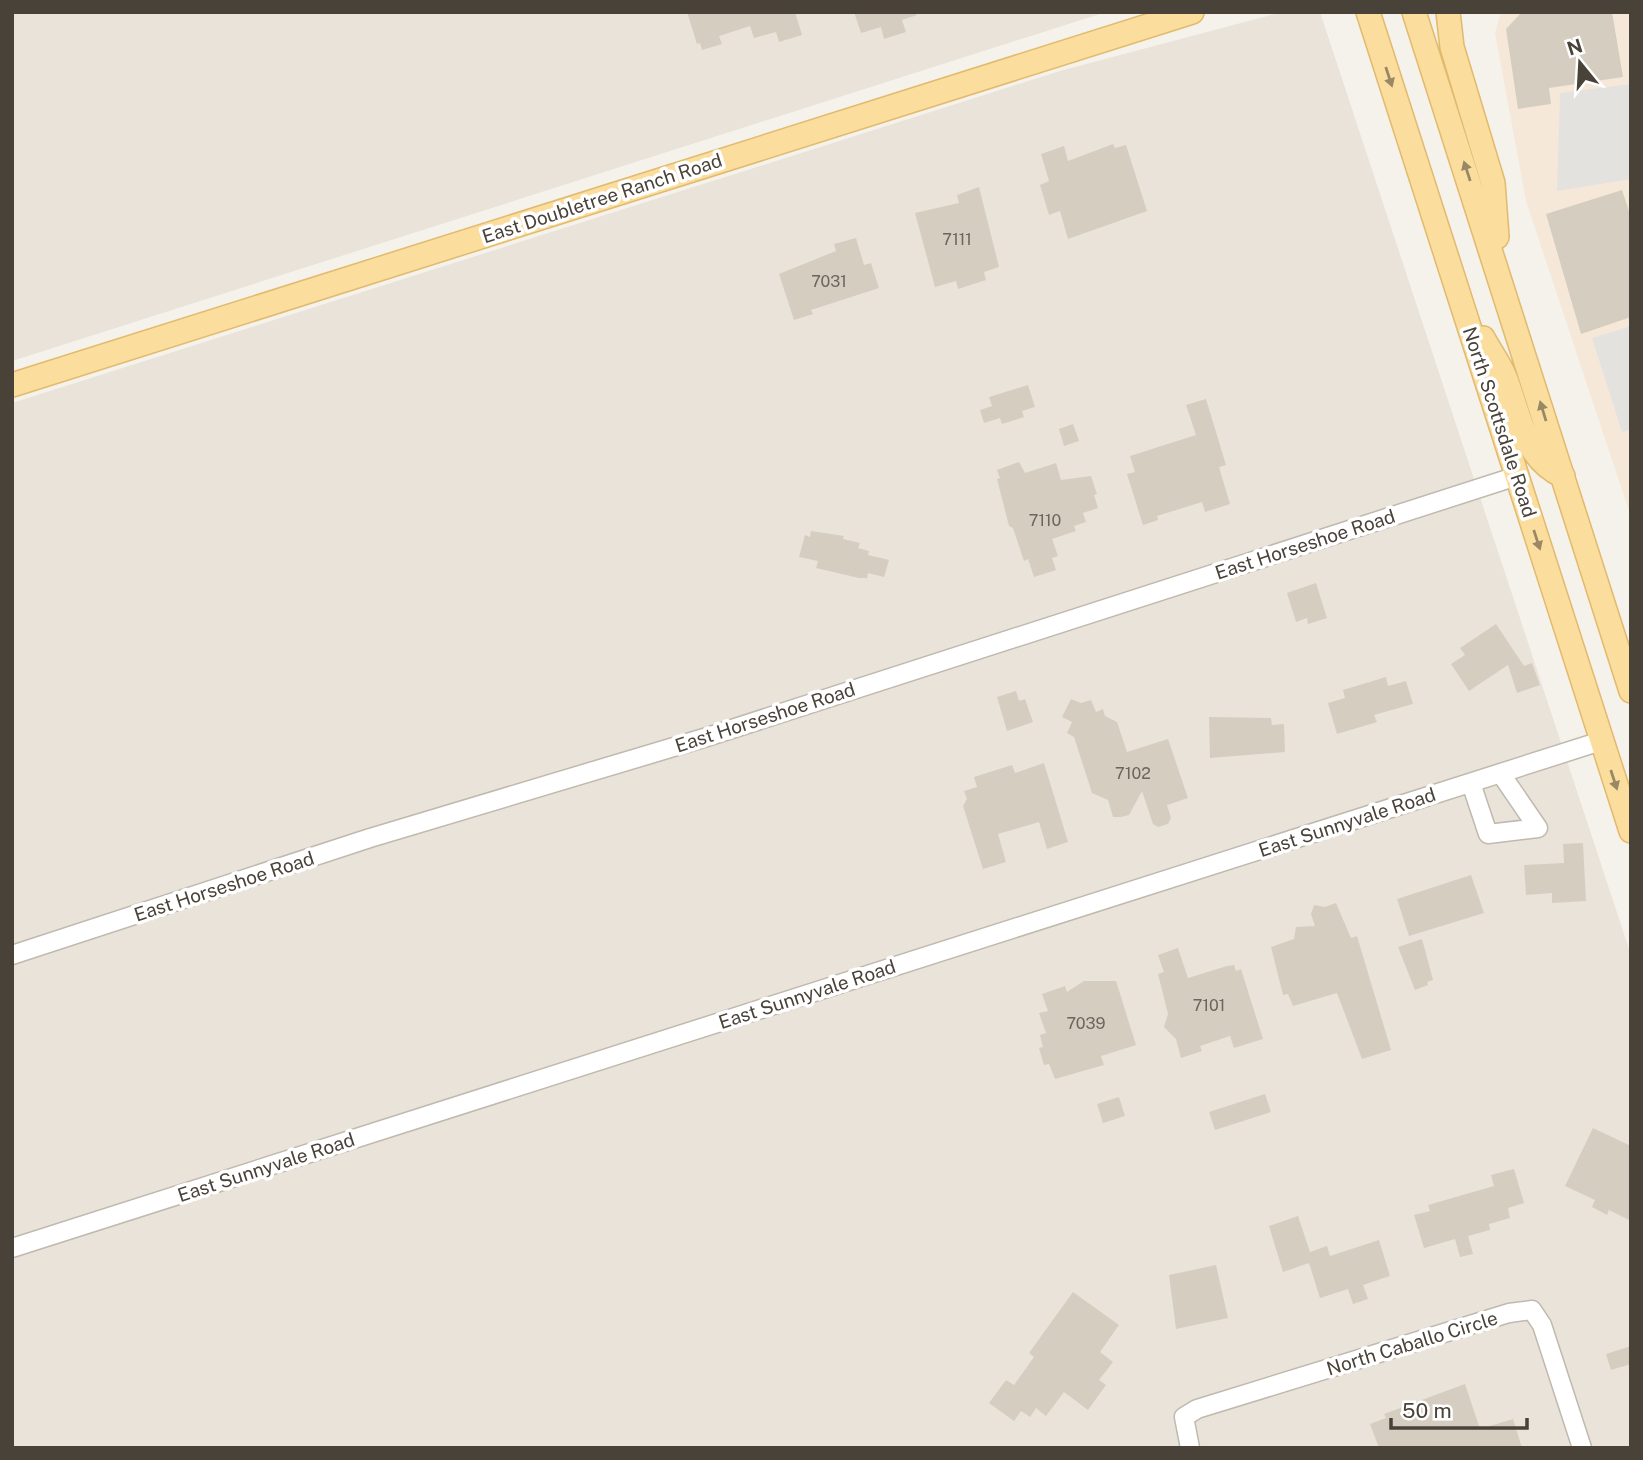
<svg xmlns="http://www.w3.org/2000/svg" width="1643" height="1460" font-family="'Public Sans',sans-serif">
<rect width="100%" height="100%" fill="#f5f2eb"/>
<!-- residential -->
<path fill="#e9e3d9" d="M12,12H1106L12,361Z
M1282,12H1320L1631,955V1448H12V403L1060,71Z"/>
<!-- commercial -->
<path fill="#f5e8d8" d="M1501,12H1631V517L1526,201L1495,33Z"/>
<!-- parking -->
<path fill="#e4e2df" d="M1631,84V179L1557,191L1560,93Z
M1631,326V429L1622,432L1592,338Z"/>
<!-- building -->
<path fill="#d6cdc1" d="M687,12H795L802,35L779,42L776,32L754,38L750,26L719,36L722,44L702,50L700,43L697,44Z
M854,12H916L917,15L902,20L906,32L884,39L881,27L861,33Z
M1522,12H1612L1623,77L1549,88L1551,104L1518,109L1506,29Z
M1113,144L1115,148L1126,145L1147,211L1068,239L1060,211L1049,215L1040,185L1049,181L1041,154L1064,146L1068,161Z
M979,187L999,267L984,272L986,280L958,289L956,281L935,287L915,213L959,203L957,195Z
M1622,190L1631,217V317L1581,334L1546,214Z
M856,238L864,265L871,263L879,288L811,310L813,314L794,320L779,274L836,251L834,244Z
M1028,385L1035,407L1022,411L1024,417L1002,424L1000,418L984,423L980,410L992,406L989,397Z
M1206,399L1226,465L1219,467L1230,504L1205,512L1202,502L1157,516L1158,520L1143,525L1127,474L1135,472L1130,456L1196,435L1186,405Z
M1073,424L1079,441L1064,446L1059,429Z
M1019,462L1025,473L1056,463L1061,480L1091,476L1097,494L1094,495L1098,508L1083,513L1086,522L1074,526L1076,531L1052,539L1058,556L1052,558L1056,570L1034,577L1028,559L1024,561L1013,528L1009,526L997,479L1000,478L997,470Z
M811,531L844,536L843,539L860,543L858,548L869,551L868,555L889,560L884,577L868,573L867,578H859L816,568L818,561L799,557L805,535L810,537Z
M1316,583L1327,618L1308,624L1307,618L1296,622L1287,593Z
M1496,624L1524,666L1532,663L1540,685L1517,693L1508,665L1469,691L1451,664L1465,655L1460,648Z
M1386,677L1388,686L1406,681L1413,704L1374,715L1377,722L1337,734L1328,703L1345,698L1343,690Z
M1016,691L1019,701L1025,699L1033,722L1007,731L997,697Z
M1071,699L1081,703L1091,700L1096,712L1103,709L1105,716L1117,722L1127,752L1168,739L1188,798L1167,805L1171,818L1168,824L1158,827L1153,824L1142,791L1129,815L1121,817H1113L1108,800L1092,793L1074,737L1067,733L1072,722L1062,717Z
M1209,717L1271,718L1272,725L1284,724L1285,752L1210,758Z
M1044,763L1068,842L1047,849L1039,822L998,834L1006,862L983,869L963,806L967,799L964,791L977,787L974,777L1012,765L1015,773Z
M1583,843L1586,901L1552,903V893L1526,895L1524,865L1564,863L1563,844Z
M1471,875L1484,913L1409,936L1397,899Z
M1336,903L1351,938L1357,936L1391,1050L1362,1059L1337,993L1293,1006L1288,994L1283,995L1271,947L1294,939L1296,927L1315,926L1311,914L1314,905L1325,907Z
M1422,939L1433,980L1427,982L1428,985L1415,990L1398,947Z
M1178,948L1188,978L1227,966L1234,965L1236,971L1241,969L1263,1039L1234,1048L1230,1036L1200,1046L1202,1051L1181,1058L1176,1039L1164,1027L1168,1014L1158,974L1164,972L1158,955Z
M1084,981H1116L1136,1045L1101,1056L1104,1065L1055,1079L1049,1064L1044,1065L1039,1048L1043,1047L1040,1035L1046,1033L1039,1013L1048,1011L1042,994L1065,986L1067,992Z
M1265,1094L1271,1112L1215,1130L1209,1112Z
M1119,1097L1125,1116L1103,1123L1097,1104Z
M1593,1128L1631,1146V1221L1609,1210L1607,1215L1592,1207L1595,1200L1565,1186Z
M1514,1169L1524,1203L1508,1208L1510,1218L1489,1224L1490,1230L1468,1236L1473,1254L1460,1257L1455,1239L1424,1248L1414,1215L1430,1211L1428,1205L1494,1186L1491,1175Z
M1298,1216L1310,1252L1327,1246L1330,1256L1379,1240L1390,1276L1363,1285L1368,1299L1353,1304L1348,1289L1320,1298L1309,1263L1283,1272L1269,1226Z
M1216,1265L1228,1318L1176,1329L1169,1275Z
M1073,1292L1119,1325L1100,1352L1113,1362L1099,1380L1106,1385L1088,1410L1064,1392L1046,1416L1036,1408L1030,1417L1021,1411L1014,1421L989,1403L1006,1380L1014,1385L1034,1357L1029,1353Z
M1631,1346V1364L1611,1370L1606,1354Z
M1465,1384L1480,1429L1513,1419L1522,1448H1379L1370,1424L1386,1418L1384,1414Z"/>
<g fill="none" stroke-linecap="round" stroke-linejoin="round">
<!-- minor casing -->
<g stroke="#c0b9ae" stroke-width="21">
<path id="minor" d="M1471,783L1488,834L1538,828L1501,774
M12,955L370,838L707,737L1517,476
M12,1248L1601,741
M1190,1448L1184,1417L1197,1409L1509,1313L1532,1310L1542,1325L1582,1448"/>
</g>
<!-- major casing -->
<g stroke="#e1ba6d" stroke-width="26">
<path id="major" d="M1368,12L1631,831
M1414,12L1631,691
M1448,12L1452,47L1493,183L1497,237
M1483,338C1490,351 1499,363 1505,377C1520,414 1523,458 1563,476
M12,385L1192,12"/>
</g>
<!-- minor -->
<use href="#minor" stroke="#fff" stroke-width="18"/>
<!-- major -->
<use href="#major" stroke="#fbdd9e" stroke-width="23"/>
</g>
<!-- one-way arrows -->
<defs><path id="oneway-solid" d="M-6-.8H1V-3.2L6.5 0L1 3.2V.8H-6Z" transform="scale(1.75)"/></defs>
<g fill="#986">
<use href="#oneway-solid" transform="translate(1389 77) rotate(72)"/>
<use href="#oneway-solid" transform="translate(1467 171) rotate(-108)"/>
<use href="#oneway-solid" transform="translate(1543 411) rotate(-107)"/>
<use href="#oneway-solid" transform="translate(1537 540) rotate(72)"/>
<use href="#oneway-solid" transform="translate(1614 780) rotate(72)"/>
</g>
<g text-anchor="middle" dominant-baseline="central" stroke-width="7" stroke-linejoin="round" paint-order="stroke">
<!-- number labels -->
<g font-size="16" fill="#6c655b">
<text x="957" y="239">7111</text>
<text x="829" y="281">7031</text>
<text x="1045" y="520">7110</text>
<text x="1133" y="773">7102</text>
<text x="1209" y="1005">7101</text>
<text x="1086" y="1023">7039</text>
</g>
<!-- street labels -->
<g font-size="19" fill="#494239" stroke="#fff">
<text transform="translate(602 198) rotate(-18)">East Doubletree Ranch Road</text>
<text transform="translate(1500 422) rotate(72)">North Scottsdale Road</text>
<text transform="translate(1305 544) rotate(-18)">East Horseshoe Road</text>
<text transform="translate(765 717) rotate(-18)">East Horseshoe Road</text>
<text transform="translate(1347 822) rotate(-18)">East Sunnyvale Road</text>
<text transform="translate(224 886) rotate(-18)">East Horseshoe Road</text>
<text transform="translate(807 994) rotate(-18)">East Sunnyvale Road</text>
<text transform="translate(266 1167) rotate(-18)">East Sunnyvale Road</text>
<text transform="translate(1412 1343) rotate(-17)">North Caballo Circle</text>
</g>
</g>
<!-- border -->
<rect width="1643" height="1460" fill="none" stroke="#494239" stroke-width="28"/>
<!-- north arrow -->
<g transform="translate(1580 63) rotate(342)" stroke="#ffffff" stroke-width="5" paint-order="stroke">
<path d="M0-5L12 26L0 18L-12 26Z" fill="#494239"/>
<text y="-10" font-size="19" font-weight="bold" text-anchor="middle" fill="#494239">N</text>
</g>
<!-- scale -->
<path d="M1391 1418v10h136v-10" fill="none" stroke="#494239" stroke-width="3.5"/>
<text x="1402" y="1418" font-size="21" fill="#494239" stroke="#ffffff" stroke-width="5" paint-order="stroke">50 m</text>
</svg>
